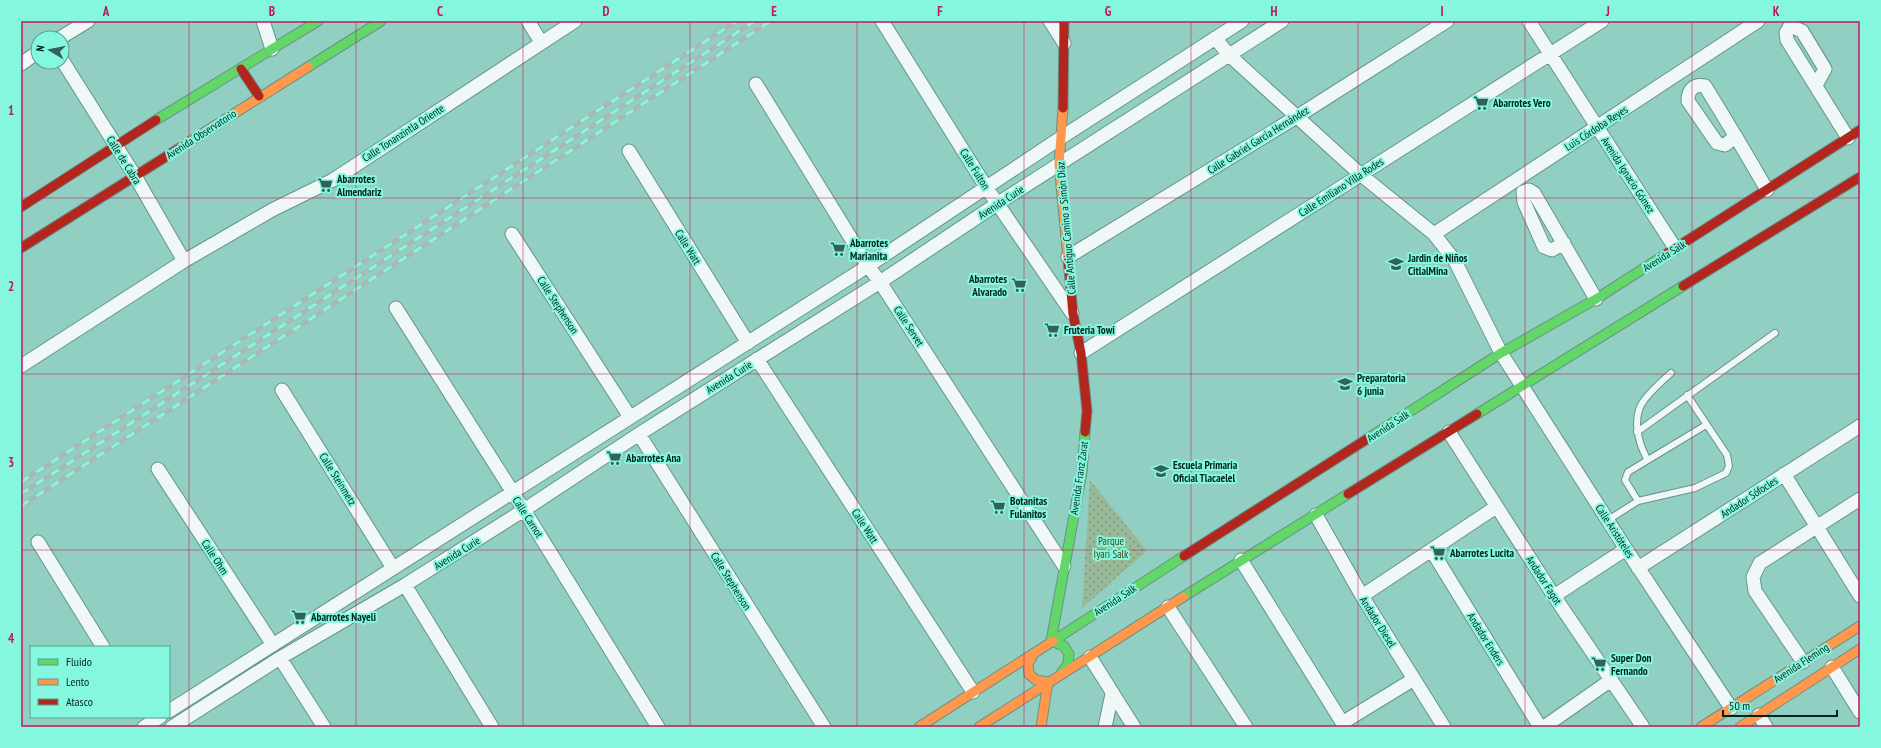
<svg xmlns="http://www.w3.org/2000/svg" width="1881" height="748" font-family="'PT Sans Narrow',sans-serif">
<defs>
<pattern id="park-dots" width="8" height="8" patternUnits="userSpaceOnUse"><rect width="8" height="8" fill="#98ba99"/><path d="M2 2h.1M6 6h.1" fill="none" stroke="#7a977c" stroke-width="1.8" stroke-linecap="round"/></pattern>
</defs>
<rect width="100%" height="100%" fill="#92cfc3"/>
<!-- park -->
<path fill="url(#park-dots)" d="M1090,480L1147,551L1082,608Z"/>
<g fill="none" stroke-linecap="round" stroke-linejoin="round">
<!-- lane casing -->
<g stroke="#66938a" stroke-width="8">
<path id="lane" d="M1637,432L1775,333
M1647,459C1638,442 1631,416 1645,399C1652,390 1662,381 1671,373
M1638,501L1625,480L1628,472L1706,425
M1608,520L1638,501L1695,488L1726,473L1729,466L1727,455L1687,395"/>
</g>
<!-- street casing -->
<g stroke="#66938a" stroke-width="15">
<path id="street" d="M263,21L272,49
M528,21L541,42
M882,21L986,187L1072,313
M1050,21L1064,43
M1529,21L1675,248
M60,38L88,21
M1215,38L1229,55L1360,174L1434,234L1455,261L1501,353L1626,549L1731,708
M62,60L135,176L184,261
M21,64L38,52
M756,84L868,266L880,282L1064,566
M1816,85L1825,69L1802,31L1790,26L1786,33L1787,40L1848,138
M1736,136L1725,145L1717,143L1688,101C1688,90 1693,84 1705,86C1726,120 1747,155 1767,190
M629,151L748,343
M512,234L630,417
M1434,234L1758,21
M1564,243L1552,250L1544,247L1524,202L1523,192L1529,190L1534,193L1596,299
M1068,257L1298,116L1447,21
M396,308L524,510L658,727
M1081,353L1602,21
M757,359L973,692
M21,366L184,261L272,210L333,180L575,21
M282,390L393,568
M1449,432L1554,596L1643,727
M639,434L824,727
M158,469L273,645
M1784,474L1860,596
M1316,515L1362,596L1444,727
M38,542L103,647
M1432,551L1540,727
M1241,560L1345,727
M1638,568L1860,426
M405,585L492,727
M1362,596L1496,507
M1554,596L1626,549
M1168,607L1246,727
M1090,657L1134,727
M280,658L324,727
M1803,662L1755,591L1753,577L1760,563L1860,499
M1832,667L1860,712
M169,711L868,266L1062,137L1242,21
M1759,715L1766,727
M1342,723L1414,679
M144,727L160,717
M172,727L280,658L405,585L524,510L639,434L880,282L997,204L1282,21
M1105,727L1112,694
M1544,727L1611,680"/>
</g>
<!-- fast casing -->
<g stroke="#66938a" stroke-width="11">
<path id="fast" d="M308,67L381,21
M156,120L318,21
M1477,414L1683,286
M1367,439L1501,353L1596,299L1663,256
M1183,597L1348,494
M1053,641L1184,556
M1060,675L1068,664L1069,654L1064,646L1051,641L1082,472L1085,432"/>
</g>
<!-- slow casing -->
<g stroke="#66938a" stroke-width="11">
<path id="slow" d="M1063,108L1059,164L1068,259
M178,149L308,67
M1034,653L1028,664L1029,674L1036,680L1048,682L1041,727
M919,727L1053,641
M979,727L1183,597
M1701,727L1860,626
M1740,727L1860,649"/>
</g>
<!-- jam casing -->
<g stroke="#66938a" stroke-width="11">
<path id="jam" d="M241,69L259,96
M1063,108L1064,21
M21,207L156,120
M21,248L178,149
M1663,256L1860,130
M1068,259L1073,314L1081,353L1087,411L1085,432
M1683,286L1860,177
M1348,494L1477,414
M1184,556L1367,439"/>
</g>
<!-- lane -->
<use href="#lane" stroke="#eff8f6" stroke-width="6"/>
<!-- street -->
<use href="#street" stroke="#eff8f6" stroke-width="13"/>
<!-- fast -->
<use href="#fast" stroke="#63d668" stroke-width="9"/>
<!-- slow -->
<use href="#slow" stroke="#ff974d" stroke-width="9"/>
<!-- jam -->
<use href="#jam" stroke="#b3261e" stroke-width="9"/>
<!-- rail casing -->
<g stroke="#a8b8b5" stroke-width="4.5">
<path id="rail" d="M21,482L737,21
M21,494L755,21
M21,506L771,21"/>
</g>
<!-- rail -->
<use href="#rail" stroke="#86f7df" stroke-width="3" stroke-dasharray="9" stroke-linecap="butt"/>
</g>
<!-- grid -->
<path fill="none" stroke="#c2185b" stroke-width="1" stroke-opacity="0.55" d="M189,21V727M356,21V727M523,21V727M690,21V727M857,21V727M1024,21V727M1191,21V727M1358,21V727M1525,21V727M1692,21V727M21,198H1860M21,374H1860M21,550H1860"/>
<!-- icons -->
<defs>
<g id="supermarket-bare" transform="scale(1.2)"><path d="M-6-5.5h2.5l.6 2H6L4.5 2H-2.5L-4.4-4H-6ZM-1.5 3.2a1.3 1.3 0 1 0 .1 0ZM3 3.2a1.3 1.3 0 1 0 .1 0Z" fill="#336058" stroke="#86f7df" stroke-width="2.5" paint-order="stroke"/></g>
<g id="school-bare" transform="scale(1.2)"><path d="M0-5L7-2L0 1L-7-2ZM-4 1L0 2.5L4 1V4Q0 6-4 4Z" fill="#336058" stroke="#86f7df" stroke-width="2.5" paint-order="stroke"/></g>
</defs>
<g fill-rule="evenodd">
<use href="#supermarket-bare" x="1481" y="103"/>
<use href="#supermarket-bare" x="325" y="185"/>
<use href="#supermarket-bare" x="838" y="249"/>
<use href="#school-bare" x="1396" y="264"/>
<use href="#supermarket-bare" x="1019" y="285"/>
<use href="#supermarket-bare" x="1052" y="330"/>
<use href="#school-bare" x="1345" y="384"/>
<use href="#supermarket-bare" x="614" y="458"/>
<use href="#school-bare" x="1161" y="471"/>
<use href="#supermarket-bare" x="998" y="507"/>
<use href="#supermarket-bare" x="1438" y="553"/>
<use href="#supermarket-bare" x="299" y="617"/>
<use href="#supermarket-bare" x="1599" y="664"/>
</g>
<g text-anchor="middle" dominant-baseline="central" stroke-width="4" stroke-linejoin="round" paint-order="stroke">
<!-- poi labels -->
<g font-size="11" font-weight="bold" fill="#00241e" stroke="#86f7df" text-anchor="start">
<text x="1493" y="103">Abarrotes Vero</text>
<text x="337" y="179">Abarrotes<tspan x="337" dy="13">Almendariz</tspan></text>
<text x="850" y="243">Abarrotes<tspan x="850" dy="13">Marianita</tspan></text>
<text x="1408" y="258">Jardin de Niños<tspan x="1408" dy="13">CitlalMina</tspan></text>
<text x="1007" y="279" text-anchor="end">Abarrotes<tspan x="1007" dy="13">Alvarado</tspan></text>
<text x="1064" y="330">Fruteria Towi</text>
<text x="1357" y="378">Preparatoria<tspan x="1357" dy="13">6 junia</tspan></text>
<text x="626" y="458">Abarrotes Ana</text>
<text x="1173" y="465">Escuela Primaria<tspan x="1173" dy="13">Oficial Tlacaelel</tspan></text>
<text x="1010" y="501">Botanitas<tspan x="1010" dy="13">Fulanitos</tspan></text>
<text x="1450" y="553">Abarrotes Lucita</text>
<text x="311" y="617">Abarrotes Nayeli</text>
<text x="1611" y="658">Super Don<tspan x="1611" dy="13">Fernando</tspan></text>
</g>
<!-- street labels -->
<g font-size="11" fill="#00241e" stroke="#86f7df">
<text transform="translate(1596 128) rotate(-33)">Luis Córdoba Reyes</text>
<text transform="translate(403 133) rotate(-33)">Calle Tonanzintla Oriente</text>
<text transform="translate(201 134) rotate(-33)">Avenida Observatorio</text>
<text transform="translate(1258 140) rotate(-32)">Calle Gabriel García Hernández</text>
<text transform="translate(124 160) rotate(58)">Calle de Cabra</text>
<text transform="translate(975 169) rotate(58)">Calle Fulton</text>
<text transform="translate(1628 175) rotate(57)">Avenida Ignacio Gómez</text>
<text transform="translate(1341 187) rotate(-33)">Calle Emiliano Villa Rodes</text>
<text transform="translate(1001 202) rotate(-33)">Avenida Curie</text>
<text transform="translate(1066 228) rotate(-95)">Calle Antiguo Camino a Simón Díaz</text>
<text transform="translate(688 247) rotate(58)">Calle Watt</text>
<text transform="translate(1664 256) rotate(-32)">Avenida Salk</text>
<text transform="translate(558 305) rotate(57)">Calle Stephenson</text>
<text transform="translate(909 326) rotate(57)">Calle Servet</text>
<text transform="translate(729 377) rotate(-32)">Avenida Curie</text>
<text transform="translate(1388 426) rotate(-33)">Avenida Salk</text>
<text transform="translate(1079 478) rotate(-82)">Avenida Franz Zarat</text>
<text transform="translate(338 479) rotate(58)">Calle Steinmetz</text>
<text transform="translate(1749 497) rotate(-33)">Andador Sófocles</text>
<text transform="translate(528 517) rotate(57)">Calle Carnot</text>
<text transform="translate(865 526) rotate(57)">Calle Watt</text>
<text transform="translate(1615 531) rotate(57)">Calle Aristóteles</text>
<text transform="translate(457 553) rotate(-32)">Avenida Curie</text>
<text transform="translate(215 557) rotate(57)">Calle Ohm</text>
<text transform="translate(1544 580) rotate(57)">Andador Fagot</text>
<text transform="translate(731 581) rotate(58)">Calle Stephenson</text>
<text transform="translate(1115 600) rotate(-33)">Avenida Salk</text>
<text transform="translate(1378 622) rotate(58)">Andador Diesel</text>
<text transform="translate(1486 639) rotate(58)">Andador Enders</text>
<text transform="translate(1801 663) rotate(-33)">Avenida Fleming</text>
</g>
<!-- park labels -->
<g font-size="11" fill="#404916" stroke="#86f7df">
<text x="1111" y="541">Parque<tspan x="1111" dy="13">Iyari Salk</tspan></text>
</g>
</g>
<!-- border -->
<rect width="1881" height="748" fill="none" stroke="#86f7df" stroke-width="44"/>
<!-- legend -->
<rect x="30" y="646" width="140" height="72" fill="#86f7df" stroke="#50a392"/>
<rect x="38" y="659" width="20" height="6" fill="#63d668" stroke="#50a392"/>
<text x="66" y="666" font-size="12" fill="#00241e">Fluido</text>
<rect x="38" y="679" width="20" height="6" fill="#ff974d" stroke="#50a392"/>
<text x="66" y="686" font-size="12" fill="#00241e">Lento</text>
<rect x="38" y="699" width="20" height="6" fill="#b3261e" stroke="#50a392"/>
<text x="66" y="706" font-size="12" fill="#00241e">Atasco</text>
<!-- north arrow -->
<g transform="translate(50 50) rotate(280)"><circle r="19" fill="#86f7df" stroke="#50a392"/>
<path d="M0-3L7 15L0 10L-7 15Z" fill="#336058"/>
<text y="-6" font-size="11" font-weight="bold" text-anchor="middle" fill="#00241e">N</text>
</g>
<!-- scale -->
<path d="M1723 710v6h114v-6" fill="none" stroke="#00241e" stroke-width="2"/>
<text x="1729" y="710" font-size="12" fill="#00241e" stroke="#86f7df" stroke-width="3" paint-order="stroke">50 m</text>
<rect x="22" y="22" width="1837" height="704" fill="none" stroke="#c2185b" stroke-width="1.5"/>
<g font-size="13" text-anchor="middle" font-weight="bold" fill="#c2185b">
<text x="106" y="16">A</text>
<text x="272" y="16">B</text>
<text x="440" y="16">C</text>
<text x="606" y="16">D</text>
<text x="774" y="16">E</text>
<text x="940" y="16">F</text>
<text x="1108" y="16">G</text>
<text x="1274" y="16">H</text>
<text x="1442" y="16">I</text>
<text x="1608" y="16">J</text>
<text x="1776" y="16">K</text>
<text x="11" y="115">1</text>
<text x="11" y="291">2</text>
<text x="11" y="467">3</text>
<text x="11" y="643">4</text>
</g>
</svg>
